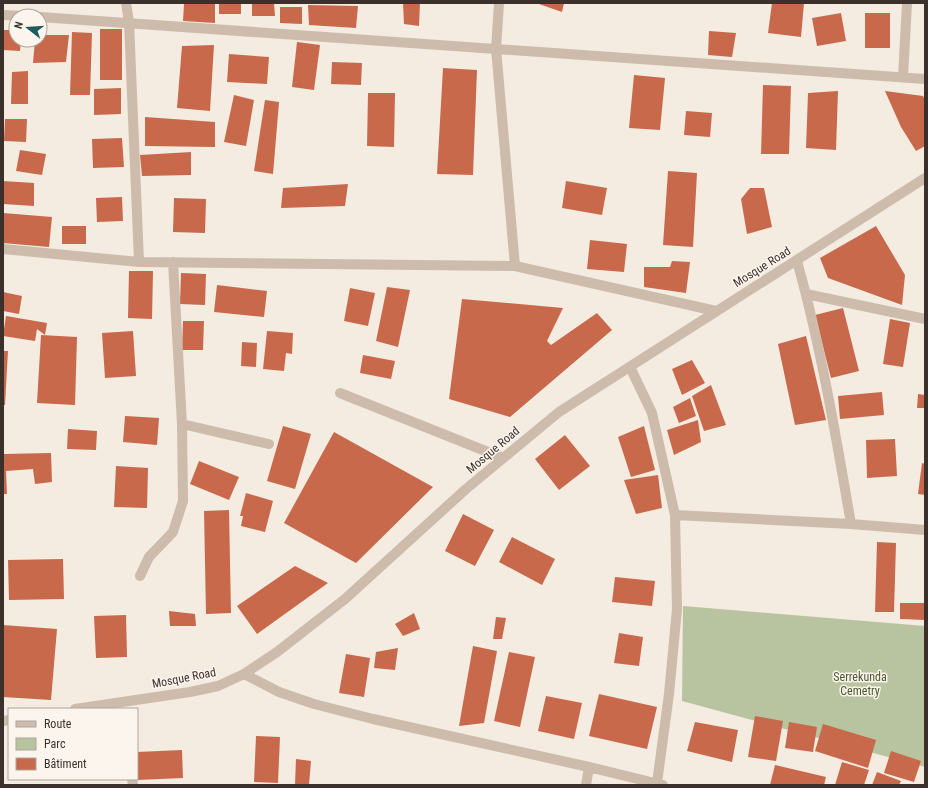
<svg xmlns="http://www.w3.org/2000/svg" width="928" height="788" font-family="'Roboto Condensed',sans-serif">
<rect width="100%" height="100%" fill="#f4ebe1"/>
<!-- green -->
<path fill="#b8c4a0" d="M683,606L925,626V767L682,701Z"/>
<!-- building -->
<path fill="#c8694b" d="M196,3H215V23L183,21L184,4Z
M219,3H241V14H219Z
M252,3H274L275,16H252Z
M403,3H420L419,26L404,24Z
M536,3H564L562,12Z
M772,3H804L801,37L768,33Z
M308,5L358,6L356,28L309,25Z
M280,7H302V24L280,23Z
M841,13L846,41L817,46L812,18Z
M865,13H890V48H865Z
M100,29H122V80H100Z
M3,30H16V40H21L20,51L3,50Z
M709,31L736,33L732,57L708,55Z
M72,32L92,33L90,95H70Z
M40,35H69L66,62L33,63L35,40H40Z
M297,42L320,45L314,90L292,87Z
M214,45L210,111L177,108L182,46Z
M229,54L269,57L267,84L227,82Z
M332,62L362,63L361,85L331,84Z
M443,68L477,70L473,175L437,174Z
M28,71V104H11L12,72Z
M634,75L665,78L660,130L629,128Z
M763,85L791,86L789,154H761Z
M121,88V114L94,115V89Z
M838,91L836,150L806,148L808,93Z
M885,91L923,96L925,100V146L916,151L901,127Z
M368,93H395L394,147L367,146Z
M234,95L254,100L246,146L224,142Z
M265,100L279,102L273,174L254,171Z
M686,111L712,113L710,137L684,135Z
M145,117L215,122V147L145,146Z
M5,119H27L26,142L4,141Z
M122,138L124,167L93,168L92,139Z
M20,150L46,154L42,175L16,171Z
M191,152V175L142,176L140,155Z
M668,171L697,173L693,247L663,245Z
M3,181L34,183V206L3,204Z
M566,181L607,188L602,215L562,208Z
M348,184L345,206L281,208L283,188Z
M750,188H764L772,227L747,234L741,199Z
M122,197L123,221L97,222L96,198Z
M174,198L206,199L205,233L173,232Z
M3,213L52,217L49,247L3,243Z
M62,226H86V244H62Z
M876,226L905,275L902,305L828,278L820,258Z
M590,240L627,244L624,272L587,269Z
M672,261L690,262L686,293L644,287V267H670Z
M129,271H153L152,319L128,318Z
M181,273L206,274L205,305L180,304Z
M217,285L267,291L264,317L214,312Z
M387,287L410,290L398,347L376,341Z
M350,288L375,293L368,326L344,321Z
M3,292L22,296L19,314L3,311Z
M462,299L563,308L547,341L551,345L597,313L612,330L510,417L449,399Z
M843,308L859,371L831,378L815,315Z
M6,316L47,323L45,335L37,329L35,341L3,336Z
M890,319L910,323L903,367L883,364Z
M183,321H204L203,350H182Z
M133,331L136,376L105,378L102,333Z
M267,331L293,333L292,354L286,353L284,371L263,369Z
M41,335L77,337L75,405L37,403Z
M806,336L826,420L795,425L778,344Z
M242,342L257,343L256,367L241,366Z
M3,351H8L5,405H3Z
M363,355L395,361L391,379L360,373Z
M692,360L705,383L682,395L672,369Z
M711,385L726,425L704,431L692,396Z
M882,392L884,415L840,419L838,396Z
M918,394L925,395V408H917Z
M690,398L696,416L679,423L673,407Z
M125,416L159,418L157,445L123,442Z
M698,420L701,442L674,455L667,430Z
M283,426L311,434L295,489L267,481Z
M644,426L655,470L631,477L618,437Z
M68,429L97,431L96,450L67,449Z
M334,432L433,487L356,563L284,523Z
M565,435L590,466L559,490L535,459Z
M895,439L897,476L867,478L866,440Z
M51,453L52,482L35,484L33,469L6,471L7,494H3V454Z
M199,461L239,477L229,500L190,484Z
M922,463L925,464V495L918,494Z
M116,466L148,468L147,508L114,507Z
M658,475L662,508L636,514L624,480Z
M246,493L273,501L265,532L241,526L243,516H240Z
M229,510L231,613L206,614L204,511Z
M463,514L494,530L475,566L445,551Z
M512,537L555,559L542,585L499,562Z
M877,542L896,543L894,612H875Z
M63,559L64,599L9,600L8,560Z
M295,566L328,583L257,634L237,606Z
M615,577L655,581L652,606L612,602Z
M900,603H925V620L900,619Z
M169,611L195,614L196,626H170Z
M414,613L420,629L403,636L395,624Z
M126,615L127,657L96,658L94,616Z
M496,617L506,618L502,639H493Z
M3,625L57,629L51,700L3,697Z
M619,633L643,637L639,666L614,663Z
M473,646L497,651L484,723L459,726Z
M398,648L395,670L374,668L376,652Z
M509,652L535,657L520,727L494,721Z
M346,654L370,658L364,697L339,693Z
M599,694L657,707L647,749L589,736Z
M546,696L582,703L574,739L538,731Z
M755,716L783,721L776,761L748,757Z
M695,722L738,730L732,762L687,751Z
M789,722L817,727L813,752L785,748Z
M823,724L876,740L868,768L815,751Z
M256,736L280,737L278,783L254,782Z
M182,750L183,778L137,780V752Z
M891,751L921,761L914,782L884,773Z
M296,759L311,761L309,785H295Z
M842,762L869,770L864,785H835Z
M775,765L826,777L824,785H770Z
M877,772L901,781L899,785H872Z"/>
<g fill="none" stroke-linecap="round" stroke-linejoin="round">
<!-- minor -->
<path stroke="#cdbbac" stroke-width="10" d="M126,3L129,22L139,262
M499,3L496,49L515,266
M3,15L23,16
M40,17L925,79
M903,77L907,3
M3,249L139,262L515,266L716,311
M797,261C821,347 836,436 851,524
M806,294L925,319
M630,367L652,413L675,515L677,609L669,694L657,783
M340,393L503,458
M182,424L269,444
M675,515L851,524L925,530
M140,576L149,557L173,532L183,501L182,424L173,262
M244,674L279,692L314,704L373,719L589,767L663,785
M75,709L190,692L218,686L244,674L277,652L345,599L466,489L559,412L925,178
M3,721L9,720
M132,779L133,785
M586,785L589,767"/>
</g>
<g text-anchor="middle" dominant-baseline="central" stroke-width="3" stroke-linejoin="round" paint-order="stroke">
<!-- street labels -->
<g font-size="12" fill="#3b302b" stroke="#fbf5ee">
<text transform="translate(762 267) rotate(-32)">Mosque Road</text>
<text transform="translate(493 450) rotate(-40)">Mosque Road</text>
<text transform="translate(184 678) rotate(-11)">Mosque Road</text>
</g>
<!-- park labels -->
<g font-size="12" fill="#4a5a2e" stroke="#fbf5ee">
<text x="860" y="677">Serrekunda<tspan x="860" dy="14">Cemetry</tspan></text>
</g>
</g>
<!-- border -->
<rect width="928" height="788" fill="none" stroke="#3b302b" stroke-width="8"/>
<!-- legend -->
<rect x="8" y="708" width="130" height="72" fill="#fbf5ee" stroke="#aea6a0"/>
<rect x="16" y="721" width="20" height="6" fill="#cdbbac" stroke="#aea6a0"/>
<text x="44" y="728" font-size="12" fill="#3b302b">Route</text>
<rect x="16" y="738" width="20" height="12" fill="#b8c4a0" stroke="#aea6a0"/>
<text x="44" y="748" font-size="12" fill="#3b302b">Parc</text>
<rect x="16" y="758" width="20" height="12" fill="#c8694b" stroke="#aea6a0"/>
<text x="44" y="768" font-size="12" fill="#3b302b">Bâtiment</text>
<!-- north arrow -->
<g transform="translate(28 28) rotate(287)"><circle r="19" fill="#fbf5ee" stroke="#aea6a0"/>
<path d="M0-3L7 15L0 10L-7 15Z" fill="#1f5a5e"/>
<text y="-6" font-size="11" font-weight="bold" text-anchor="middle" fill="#3b302b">N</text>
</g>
</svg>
